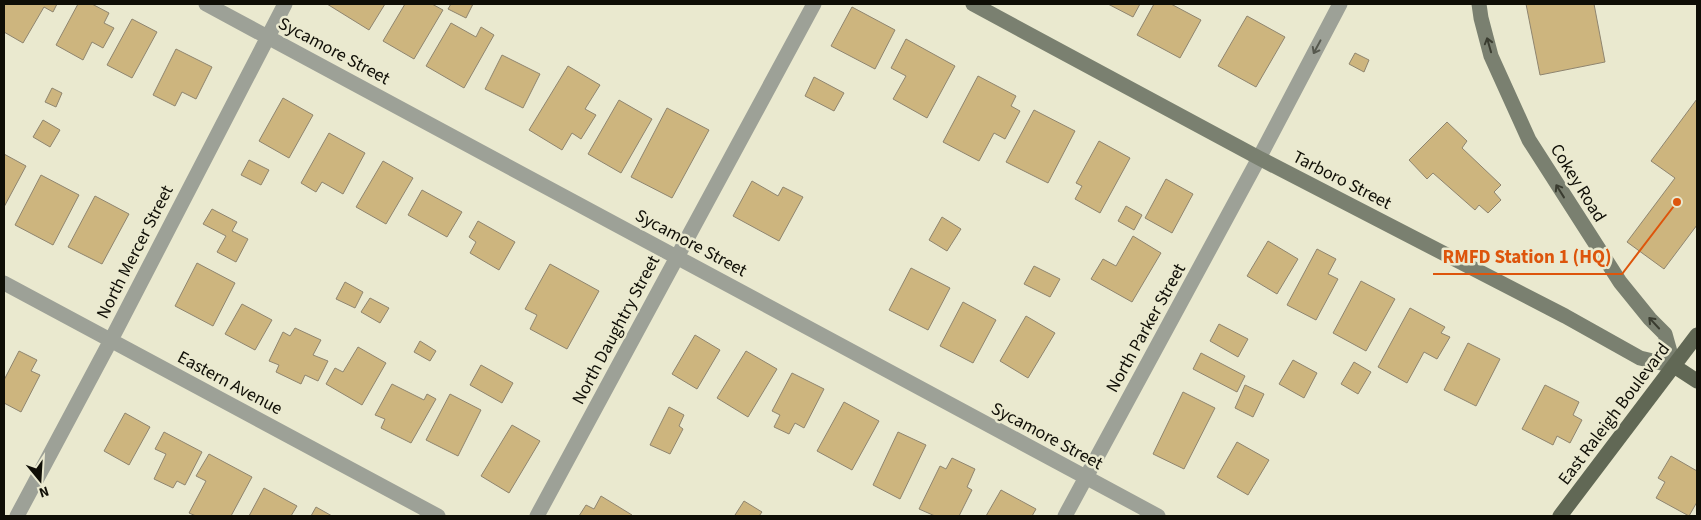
<svg xmlns="http://www.w3.org/2000/svg" width="1701" height="520" font-family="'Source Sans 3',sans-serif">
<rect width="100%" height="100%" fill="#eae9cf"/>
<!-- building -->
<path fill="#cdb57e" stroke="#8f856f" d="M4,4H57L53,12L44,7L23,43L4,32Z
M78,4H92L109,13L104,23L114,28L103,48L92,42L83,60L56,45Z
M327,4H385L369,30Z
M405,4H432L443,10L414,59L383,41Z
M451,4H473L466,18L448,9Z
M1108,4H1140L1133,17Z
M1154,4H1171L1201,20L1180,58L1137,35Z
M1526,4H1594L1605,62L1540,75Z
M852,7L895,30L875,69L831,46Z
M1247,16L1285,37L1256,87L1218,66Z
M132,19L157,32L132,78L107,65Z
M451,23L476,37L481,27L494,35L464,88L426,66Z
M906,39L955,66L927,118L893,99L906,76L891,68Z
M176,49L212,67L196,99L182,92L175,106L153,95Z
M1355,53L1369,60L1364,72L1349,64Z
M502,55L540,74L523,108L485,89Z
M568,66L600,85L585,109L596,115L581,139L572,133L562,150L529,130Z
M978,76L1016,96L1011,106L1020,111L1005,139L994,133L979,161L943,142Z
M814,77L844,93L834,111L805,96Z
M52,88L62,93L56,107L45,102Z
M283,98L313,115L289,158L259,141Z
M1697,99V225L1664,269L1627,242L1675,178L1651,161Z
M619,100L652,119L621,173L588,154Z
M667,108L709,130L672,198L631,177Z
M1034,110L1075,131L1048,183L1006,162Z
M43,120L60,130L50,147L33,137Z
M1447,122L1467,141L1462,148L1501,185L1494,192L1501,200L1488,213L1479,205L1475,210L1433,173L1427,179L1409,160Z
M329,133L365,153L343,194L322,182L316,192L301,183Z
M1099,141L1130,158L1100,213L1075,199L1082,186L1076,183Z
M4,154L26,166L4,207Z
M249,160L269,170L261,185L241,175Z
M383,161L413,178L386,224L356,207Z
M41,175L79,195L53,245L15,225Z
M1166,179L1193,194L1172,233L1145,218Z
M752,181L778,196L783,187L803,197L779,241L733,216Z
M422,190L462,212L447,237L408,215Z
M95,196L129,214L102,264L68,247Z
M1126,206L1142,215L1134,230L1118,221Z
M212,209L237,222L232,231L248,239L236,262L217,252L226,236L203,224Z
M942,217L961,229L947,251L929,240Z
M478,221L515,242L499,270L470,253L476,242L469,237Z
M1133,236L1161,253L1132,302L1091,279L1103,259L1116,266Z
M1268,241L1298,259L1277,294L1247,276Z
M1317,249L1336,259L1328,274L1338,279L1316,320L1287,305Z
M197,263L235,283L213,326L175,306Z
M550,264L599,291L567,349L530,329L537,315L525,309Z
M1034,266L1060,279L1050,297L1024,284Z
M911,268L950,288L928,330L889,310Z
M1361,281L1395,299L1366,351L1333,333Z
M345,282L363,292L355,308L336,299Z
M370,298L389,308L380,323L361,312Z
M963,302L996,320L973,363L940,346Z
M242,304L272,320L255,350L225,334Z
M1410,308L1445,327L1441,333L1450,337L1437,359L1424,352L1407,383L1378,367Z
M1026,316L1055,333L1028,378L1000,361Z
M1219,324L1248,339L1238,357L1210,341Z
M295,328L321,340L313,355L328,361L318,381L305,375L301,384L276,372L279,365L269,361L283,332L290,336Z
M695,335L720,350L697,389L672,374Z
M420,341L436,351L430,361L414,352Z
M1468,343L1500,359L1476,406L1444,390Z
M358,347L386,363L362,405L326,384L335,368L343,372Z
M19,351L37,360L31,371L40,375L21,412L4,403V380Z
M746,351L777,369L748,417L717,398Z
M1201,353L1245,376L1237,392L1193,369Z
M1293,360L1317,373L1304,398L1279,384Z
M1354,362L1371,372L1358,394L1341,384Z
M481,365L513,383L502,403L470,385Z
M792,373L824,389L804,428L795,423L789,434L774,427L780,415L772,411Z
M392,384L424,400L427,394L436,399L411,443L381,428L385,419L375,415Z
M1245,385L1264,394L1253,417L1235,408Z
M1545,385L1579,402L1573,415L1582,420L1570,443L1557,436L1553,445L1522,429Z
M1183,392L1215,408L1184,469L1153,454Z
M450,394L481,410L458,456L426,440Z
M844,402L879,421L852,470L817,451Z
M669,407L684,415L679,426L683,429L670,454L650,445Z
M125,413L150,427L129,465L104,451Z
M512,425L540,441L509,493L481,476Z
M164,432L202,452L185,485L177,481L173,488L154,479L166,454L155,449Z
M898,432L926,445L900,499L873,485Z
M1237,442L1269,460L1248,495L1217,477Z
M209,454L252,477L231,516H196L189,513L206,481L196,476Z
M1671,456L1697,471V502L1689,516L1656,498L1665,482L1658,478Z
M952,458L975,469L967,487L972,490L959,516H935L919,509L940,466L946,469Z
M264,488L297,506L291,516H249Z
M1001,490L1036,509L1032,516H986Z
M601,496L632,515L631,516H579L586,505L594,509Z
M744,501L762,512L759,516H738L735,515Z
M316,507L332,516H311Z"/>
<g fill="none" stroke-linecap="round" stroke-linejoin="round">
<!-- street -->
<path stroke="#9da197" stroke-width="15" d="M206,4L1158,516
M4,283L438,516
M17,516L111,340L285,4
M537,516L814,4
M1065,516L1259,158L1340,4"/>
<!-- secondary -->
<path stroke="#7a8070" stroke-width="15" d="M973,4L1259,158L1565,316L1640,358L1674,366L1665,334L1650,319L1620,282L1529,140L1491,56L1481,18L1479,4"/>
<!-- primary -->
<path stroke="#616855" stroke-width="15" d="M1674,366L1697,381
M1560,516L1697,335"/>
</g>
<!-- one-way arrows -->
<defs><path id="oneway-shaft" d="M-6 0H5M1.5-3L5.5 0L1.5 3" fill="none" stroke-width="1.6" stroke-linecap="round" stroke-linejoin="round" transform="scale(1.25)"/></defs>
<g stroke="#3a3c30">
<use href="#oneway-shaft" transform="translate(1489 45) rotate(-106)"/>
<use href="#oneway-shaft" transform="translate(1560 191) rotate(-122)"/>
<use href="#oneway-shaft" transform="translate(1654 323) rotate(-133)"/>
</g>
<use stroke="#56584e" href="#oneway-shaft" transform="translate(1317 47) rotate(118)"/>
<g text-anchor="middle" dominant-baseline="central" stroke-width="5" stroke-linejoin="round" paint-order="stroke">
<!-- street labels -->
<g font-size="18" fill="#0f0e06" stroke="#eae9cf">
<text transform="translate(334 51) rotate(28)">Sycamore Street</text>
<text transform="translate(1342 180) rotate(27)">Tarboro Street</text>
<text transform="translate(1578 183) rotate(58)">Cokey Road</text>
<text transform="translate(691 243) rotate(28)">Sycamore Street</text>
<text transform="translate(135 252) rotate(-63)">North Mercer Street</text>
<text transform="translate(1146 328) rotate(-61)">North Parker Street</text>
<text transform="translate(616 330) rotate(-62)">North Daughtry Street</text>
<text transform="translate(230 383) rotate(28)">Eastern Avenue</text>
<text transform="translate(1614 414) rotate(-53)">East Raleigh Boulevard</text>
<text transform="translate(1047 436) rotate(28)">Sycamore Street</text>
</g>
</g>
<!-- callouts -->
<path fill="none" stroke="#dd550c" stroke-width="2" d="M1677 202L1622 274H1433"/>
<circle fill="#dd550c" stroke="#eae9cf" stroke-width="2" cx="1677" cy="202" r="5"/>
<g font-size="19" text-anchor="middle" font-weight="bold" fill="#dd550c" stroke="#eae9cf" stroke-width="5" stroke-linejoin="round" paint-order="stroke">
<text x="1527" y="263">RMFD Station 1 (HQ)</text>
</g>
<!-- border -->
<rect width="1701" height="520" fill="none" stroke="#0f0e06" stroke-width="10"/>
<!-- north arrow -->
<g transform="translate(40 480) rotate(162)" stroke="#eae9cf" stroke-width="4" paint-order="stroke">
<path d="M0-4L9 19L0 12L-9 19Z" fill="#0f0e06"/>
<text y="-8" font-size="14" font-weight="bold" text-anchor="middle" fill="#0f0e06">N</text>
</g>
</svg>
